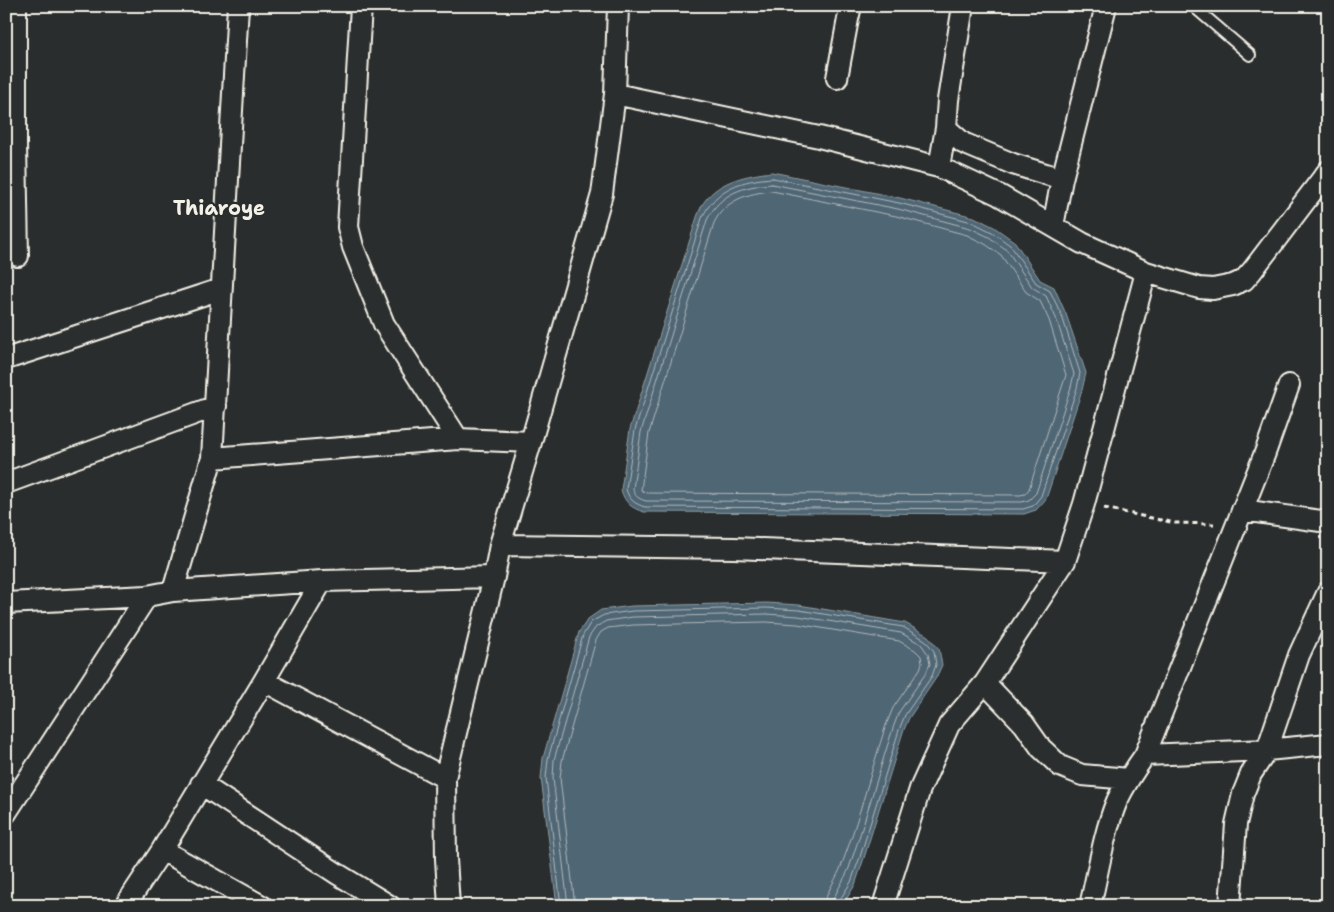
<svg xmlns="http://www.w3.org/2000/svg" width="1334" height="912" font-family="'Shantell Sans',sans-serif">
<rect width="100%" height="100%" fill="#2a2d2e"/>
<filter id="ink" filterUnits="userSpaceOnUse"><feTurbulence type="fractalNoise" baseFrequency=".02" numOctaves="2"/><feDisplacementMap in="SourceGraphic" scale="10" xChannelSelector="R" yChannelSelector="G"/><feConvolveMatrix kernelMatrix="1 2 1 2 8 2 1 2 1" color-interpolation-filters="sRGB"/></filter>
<g filter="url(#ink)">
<!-- water -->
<path fill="#4f6674" stroke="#919ea2" d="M772,172L900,198L974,217L994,227L1015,242L1040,280L1054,287L1066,314L1086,373L1082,390L1046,499L1036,510L1024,514L644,512C631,508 625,503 621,490L630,429L697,217C699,212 701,206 704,202C719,180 748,175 772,172Z
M767,603L799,605L905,623L928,636L939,649L942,665L936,678L909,718L903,732L864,858L855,885L844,903L841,906H557L541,778L543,758L579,632L588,619L601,610L632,606Z"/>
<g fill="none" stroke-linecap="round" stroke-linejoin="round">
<!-- shore -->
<path stroke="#b2b9ba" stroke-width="1" d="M773,178L899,203L972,222L992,232L1011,246L1036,283L1050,291L1062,316L1080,373L1077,388L1041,496L1033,506L1023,509L645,507C635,504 629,500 626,489L635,430L702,218C716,188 741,180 773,178Z
M772,184L898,209L970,228L989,237L1007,250L1032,287L1046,296L1056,318L1074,374L1071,387L1036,493L1029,500L1022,502L646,501C639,499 634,496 633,489L641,432L707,220C720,193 744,186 772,184Z
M772,191L896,216L967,235L985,244L1001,255L1026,292L1040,301L1049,320L1066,375L1029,489L1025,494L1020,495L647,493L641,490L649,433L714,223C725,200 748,193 772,191Z
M561,906L546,778L548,759L583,635L591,622L604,615L633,611L766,608L799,610L903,627L925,640L934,651L936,665L932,676L905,715L899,730L860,857L851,882L839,901L838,906
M568,906L553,778L554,760L589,637L596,627L606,621L633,617L766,614L798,616L901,633L921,644L928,654L930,664L926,673L899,712L893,728C878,774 865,822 849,868C845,879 832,897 832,906
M575,906L560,778L562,761L596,640L601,632L608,628L633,625L766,622L797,624L899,641L915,650L921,656L922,663L920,669L893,708L886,725C871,771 859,819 842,864C838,877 825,893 824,906"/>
<!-- lane casing -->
<g stroke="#f4f1e8" stroke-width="14">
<path id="lane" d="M1193,6L1250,55"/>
</g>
<!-- street casing -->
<g stroke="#f4f1e8" stroke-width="24">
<path id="street" d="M16,6V144L18,256
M361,6L348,227L353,247L384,324L458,439
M837,78L848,19L851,6
M615,94L819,137L939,167L999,195L1082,243L1146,272L1199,288L1213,289L1233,285L1244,280L1252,271L1328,171
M946,128L963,143L1013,164L1062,179
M939,167L946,128L948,100L963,6
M1053,226L1062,179L1106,6
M6,359L221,289
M212,458L458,439L531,442
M6,483L216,406
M1242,510L1328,522
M500,545L734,548L1065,561
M173,591L212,458L238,6
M6,603L147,596L173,591L322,581L494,577
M264,681L445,778
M985,683L1024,724L1041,748L1060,766L1082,775L1129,779
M1145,755L1267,750L1328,744
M201,784L336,873L390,906
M6,813L147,596
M162,850L262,906
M125,906L162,850L264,681L322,581
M449,906L446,859L445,778L494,577L500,545L531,442L602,194L615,94L618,6
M883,906L920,789L949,725L985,683L1065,561L1084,504L1146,272
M1090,906C1098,872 1104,832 1117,801C1125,784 1135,769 1145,755L1265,453L1289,385
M1230,906L1236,824L1243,794L1251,774L1267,750L1299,655L1328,592"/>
</g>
<!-- path -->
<path stroke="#f4f1e8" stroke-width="3" stroke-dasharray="5 4" stroke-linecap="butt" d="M1104,508L1175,523L1214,524"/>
<!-- lane -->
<use href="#lane" stroke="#2a2d2e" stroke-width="10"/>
<!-- street -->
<use href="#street" stroke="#2a2d2e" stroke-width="20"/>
</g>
</g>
<g text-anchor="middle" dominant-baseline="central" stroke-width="4.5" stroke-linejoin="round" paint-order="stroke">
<!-- district labels -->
<g font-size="20" font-weight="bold" fill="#f4f1e8" stroke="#2a2d2e">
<text x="219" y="208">Thiaroye</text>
</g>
</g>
<!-- margin -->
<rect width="1334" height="912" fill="none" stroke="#2a2d2e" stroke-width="25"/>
<rect x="12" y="12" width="1309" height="887" fill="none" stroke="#f4f1e8" stroke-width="2" filter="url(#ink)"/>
</svg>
